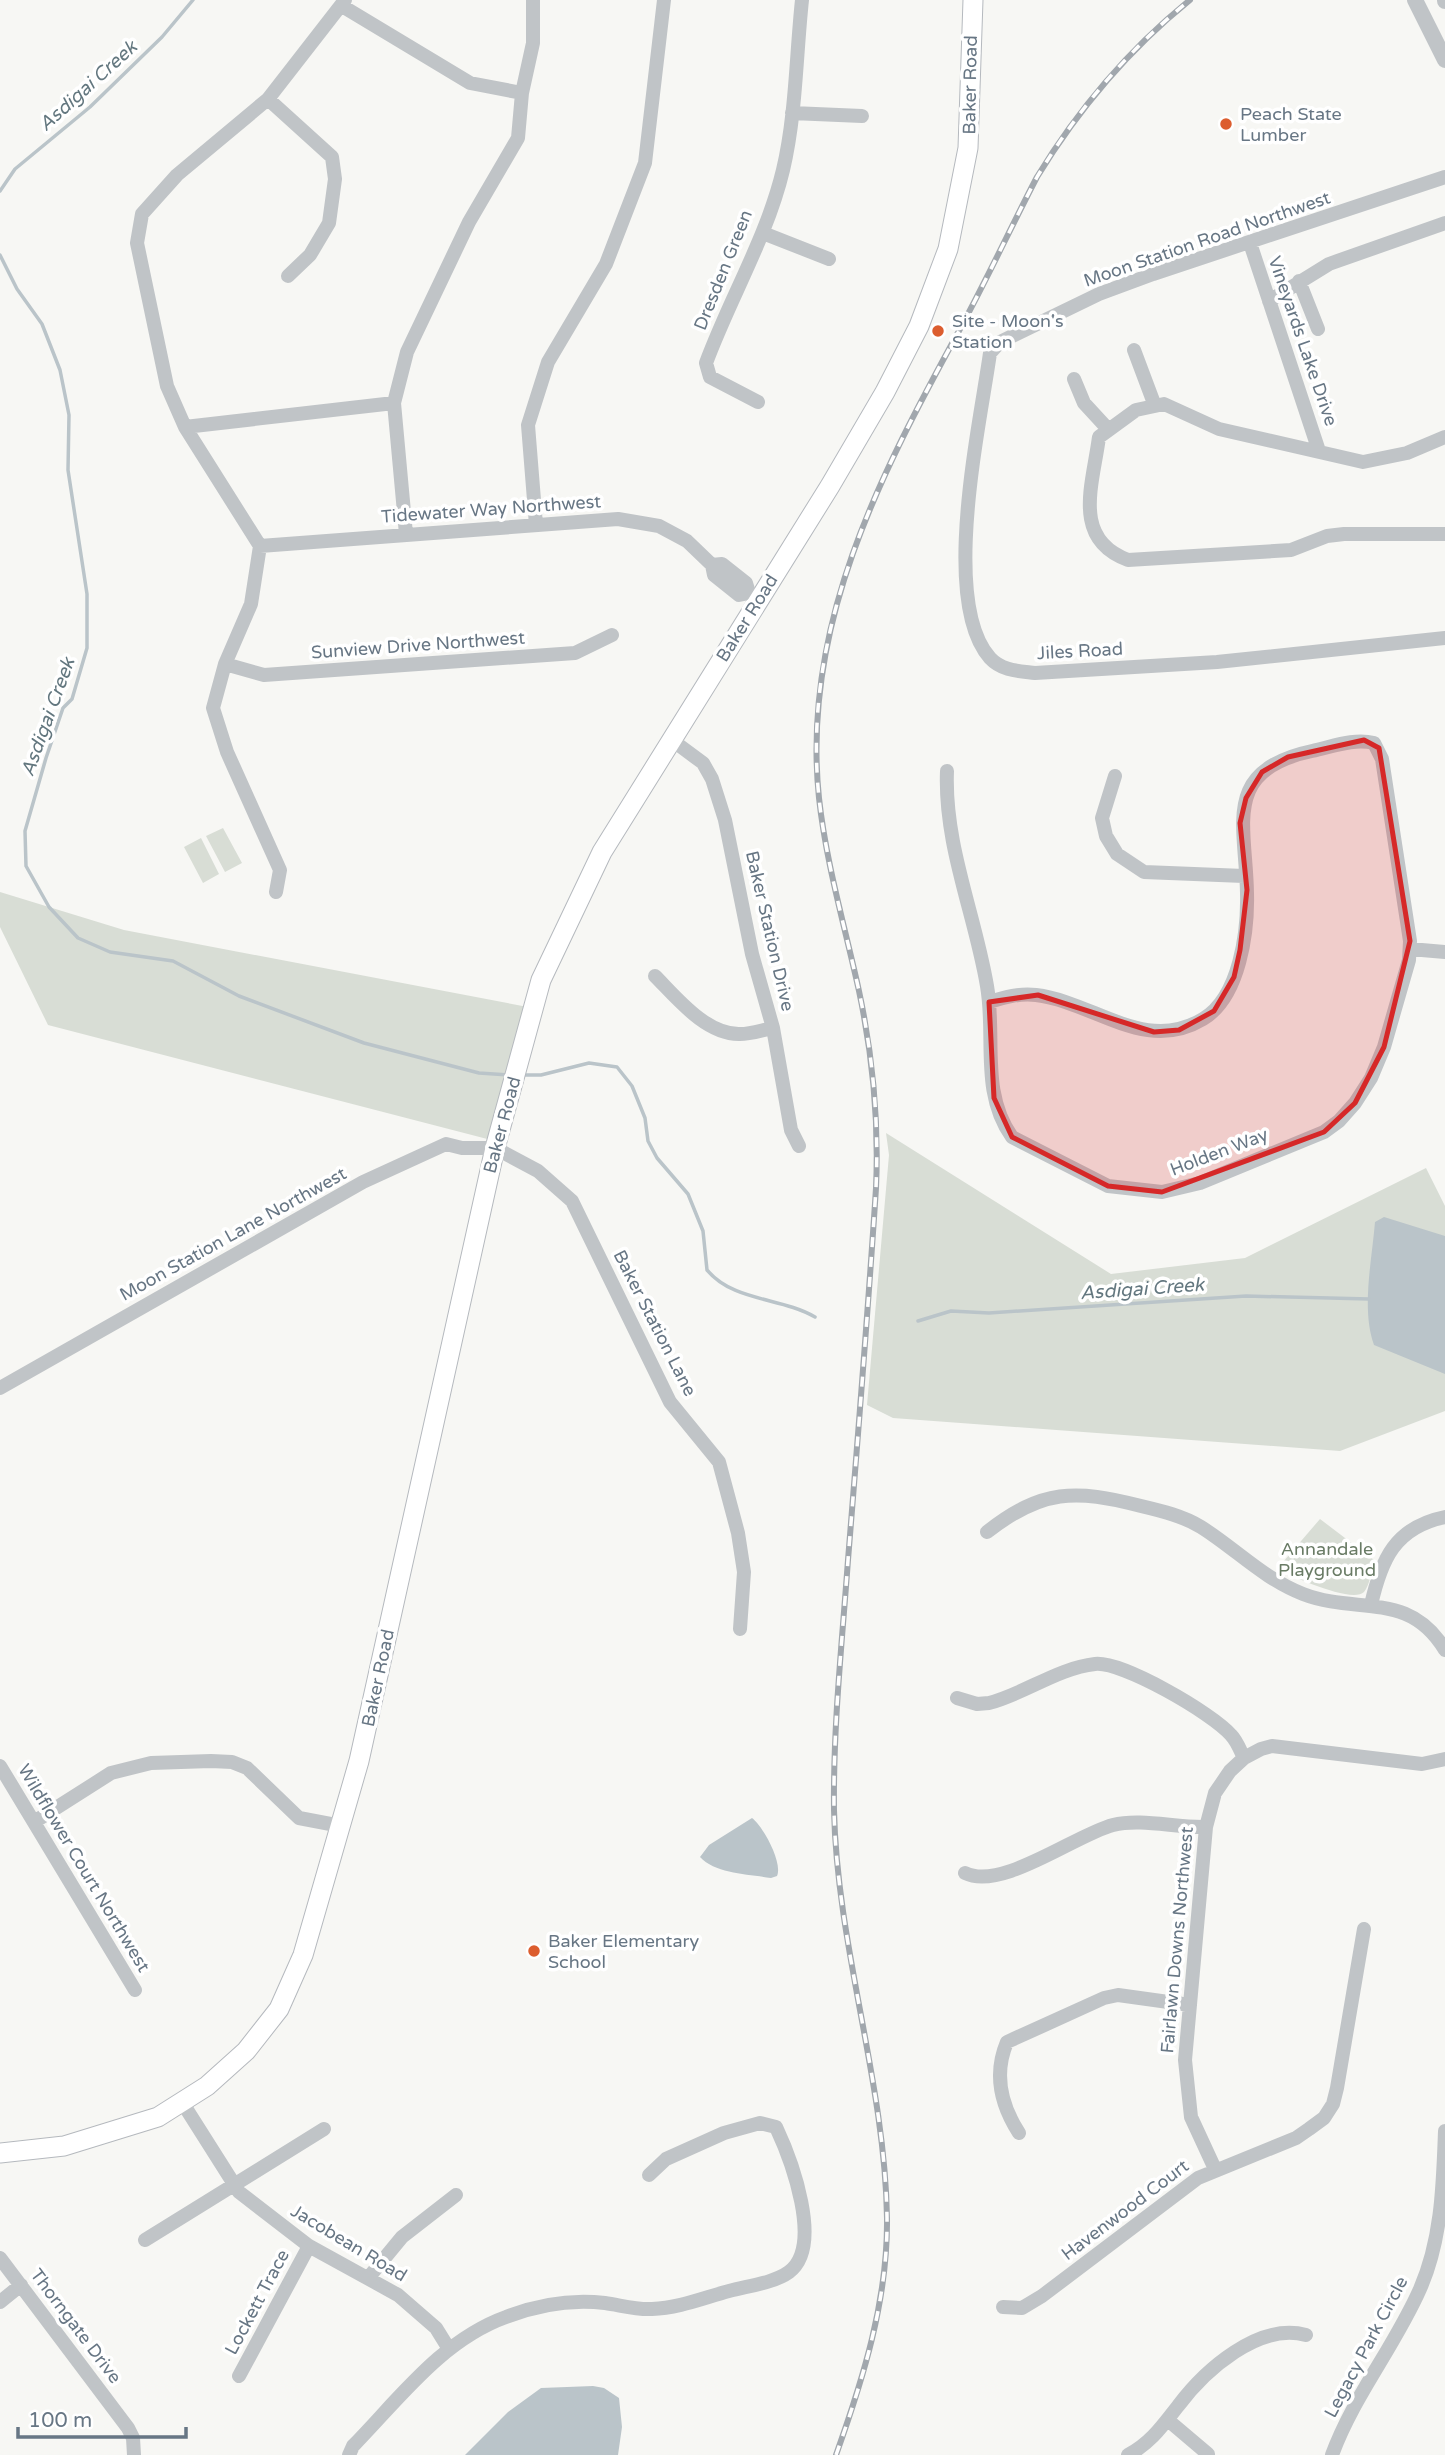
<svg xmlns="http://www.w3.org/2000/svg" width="1445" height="2455" font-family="'Varela Round',sans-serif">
<rect width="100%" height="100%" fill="#f7f7f4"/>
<!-- green -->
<path fill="#d8ddd5" d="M223,828L242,863L225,872L206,836Z
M201,838L219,874L203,883L184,847Z
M0,892L124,930L533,1008L495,1141L48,1025L0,927Z
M886,1133L1111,1274L1245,1258L1426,1168L1445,1206V1411L1340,1451L893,1418L867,1405L889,1155Z
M1320,1519L1374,1560C1372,1569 1370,1585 1364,1592C1352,1604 1292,1576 1277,1569Z"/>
<!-- water -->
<path fill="#bac4c9" d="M1384,1217L1445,1236V1374L1374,1345C1361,1309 1372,1260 1375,1222Z
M752,1818C763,1826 783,1863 777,1876L771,1878C748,1874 716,1874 700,1857L709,1845Z
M593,2386L604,2388L619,2398L622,2427L618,2455H465L508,2412L541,2388Z"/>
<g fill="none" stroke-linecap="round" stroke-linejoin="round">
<!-- stream -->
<path stroke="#bac4c9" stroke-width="3.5" d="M0,191L15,169L90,107L162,37L193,0
M0,255L17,289L42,324L60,370L69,415L68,470L87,594V648L72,699L63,708L46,758L25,831L26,866L49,907L78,938L110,952L173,961L239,996L364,1043L479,1073L509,1075
M521,1075H541L589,1063L617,1067L632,1086L645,1118L648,1141L657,1158L688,1194L703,1231L707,1270C734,1302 781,1297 815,1317
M918,1321L951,1311L989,1313L1246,1296L1369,1299"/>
<!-- secondary casing -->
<g stroke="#b5b9be" stroke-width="21">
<path id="secondary" d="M0,2153L64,2146L158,2117L207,2086L246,2051L279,2009L303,1955L359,1761L495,1148L541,980L602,852L830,486L885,392L919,326L948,249L968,148L973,0"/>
</g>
<!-- minor -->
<path stroke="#c0c4c7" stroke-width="14" d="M342,6L470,83L522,93
M268,99L332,157L335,179L329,223L310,255L288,276
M792,113L862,116
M1445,177L1153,274L1099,294L1000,342L990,353C980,425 940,602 990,658C1002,671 1019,671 1035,673L1217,662L1445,638
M763,233L829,259
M1250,243L1319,451
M1299,281L1318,329
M1269,301L1329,264L1445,223
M1134,350L1155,406
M1074,379L1084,403L1107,428
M758,402L710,377L706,363C730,298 767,237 783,170C796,115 796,56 802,0
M185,427L394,403
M1445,437L1407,453L1363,462L1219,429L1164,404L1136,410L1099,437C1093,484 1071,539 1128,560L1291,550L1327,536L1344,534H1445
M536,525L528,425L548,362L606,264L645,163L664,0
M406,534L394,403L407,352L469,222L518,138L522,93L533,43V0
M260,546L618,519L659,526L687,541L712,565L714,575L739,595L749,593L758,599
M712,565L722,564L746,583L749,593
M225,664L264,675L575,653L612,635
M672,740L703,763L712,779L725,820L752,954L773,1028L791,1130L799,1146
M947,771C944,845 975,914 987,986C996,1037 980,1092 1012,1137L1108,1186L1162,1192L1200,1183L1324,1132L1339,1121L1355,1103L1371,1078L1384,1047L1409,960L1410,941L1382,759L1374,743C1353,738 1332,747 1312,751C1221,770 1246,825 1247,893C1248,931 1240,997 1203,1019C1145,1054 1094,1002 1036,995C1020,993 1005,997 989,1002
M1115,776L1102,818L1106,836L1117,854L1144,872L1244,876
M276,892L280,870L227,752L213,708L225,664L251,604L260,546L185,427L167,386L137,243L142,214L177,175L268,99L345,0
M1410,949L1445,952
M655,976C676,997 706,1035 740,1034C751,1034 762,1030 773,1028
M0,1388L363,1182L446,1144L462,1148H495L538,1171L572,1201L670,1402L719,1462L738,1533L744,1572L740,1629
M987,1532C1042,1489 1075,1489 1141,1506C1162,1511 1183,1516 1201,1527C1236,1549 1264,1579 1303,1594C1357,1615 1409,1590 1445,1650
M1371,1605C1381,1560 1395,1527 1445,1517
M957,1698L977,1704L989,1703C1024,1694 1058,1668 1095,1664C1122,1661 1212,1713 1231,1735C1237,1741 1240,1750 1244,1758
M0,1766L135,1990
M34,1822L111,1773L151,1763L211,1761L232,1762L247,1768L299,1818L341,1826
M965,1873C1002,1891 1075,1835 1113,1825C1141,1818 1176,1828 1206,1827
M182,2102L239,2192L309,2246L398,2295L436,2328L449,2349
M1019,2133C1001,2105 993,2075 1007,2042L1104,1998L1118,1995L1190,2005
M1215,2169L1191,2117L1185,2060L1206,1827L1215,1793L1230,1771L1244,1758L1261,1749L1272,1746L1422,1764L1445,1759
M145,2240L324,2129
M0,2258L128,2428L133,2438L134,2455
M369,2277L402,2237L456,2195
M0,2302L21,2285
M1003,2307L1022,2308L1042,2296L1198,2178L1296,2138L1309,2129L1324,2118L1333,2104L1337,2088L1364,1929
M239,2376L309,2246
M1169,2421L1208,2454
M349,2455L353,2446C399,2399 442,2340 506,2317C537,2305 571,2299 605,2303C620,2305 636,2310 652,2309C679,2308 703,2298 729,2291C747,2286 774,2283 789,2272C824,2246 791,2159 776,2127L760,2123L724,2133L666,2159L649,2175
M1128,2455C1151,2443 1163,2425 1178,2406C1205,2370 1259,2322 1306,2335
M1332,2455C1353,2397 1395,2346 1420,2289C1442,2239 1443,2184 1445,2131"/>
<!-- tertiary -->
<path stroke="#c0c4c7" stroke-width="16" d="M1415,0L1445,60
M1445,0V1"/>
<!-- secondary -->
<use href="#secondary" stroke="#fff" stroke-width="19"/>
<!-- rail casing -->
<g stroke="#a1a7ad" stroke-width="6">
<path id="rail" d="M836,2455C863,2379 888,2300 887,2218C885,2082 837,1948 834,1810C833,1727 842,1643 848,1560C858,1436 868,1312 876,1188C879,1121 873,1057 859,991C845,927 826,863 819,798C801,626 880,475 960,329C987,279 1011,227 1037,177C1079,108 1127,51 1190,0"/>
</g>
<!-- rail -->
<use href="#rail" stroke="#fff" stroke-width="3.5" stroke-dasharray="10" stroke-linecap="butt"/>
</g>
<!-- marked area -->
<path fill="#d62828" fill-opacity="0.2" stroke="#d62828" stroke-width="5" stroke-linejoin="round" d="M1364,740L1379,748L1410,941L1384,1047L1355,1103L1324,1132L1162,1192L1108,1186L1012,1137L994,1098L989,1002L1038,995L1154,1032L1179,1030L1214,1011L1234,977L1240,950L1247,890L1240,823L1246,798L1262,772L1288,757Z"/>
<!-- markers -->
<g fill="#dc5d2e" stroke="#fff" stroke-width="2.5">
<circle cx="1226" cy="124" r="7"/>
<circle cx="938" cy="331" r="7"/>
<circle cx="534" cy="1951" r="7"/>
</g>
<g text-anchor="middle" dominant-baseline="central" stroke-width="7" stroke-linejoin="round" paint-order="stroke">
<!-- street labels -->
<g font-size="18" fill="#677684" stroke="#fff">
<text transform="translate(970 85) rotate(-89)">Baker Road</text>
<text transform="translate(1207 239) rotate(-19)">Moon Station Road Northwest</text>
<text transform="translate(723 270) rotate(-68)">Dresden Green</text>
<text transform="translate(1303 341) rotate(71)">Vineyards Lake Drive</text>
<text transform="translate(491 509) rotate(-4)">Tidewater Way Northwest</text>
<text transform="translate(747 618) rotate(-58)">Baker Road</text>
<text transform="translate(418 645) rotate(-4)">Sunview Drive Northwest</text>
<text transform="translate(1080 651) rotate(-3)">Jiles Road</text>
<text transform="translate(770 931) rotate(77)">Baker Station Drive</text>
<text transform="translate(502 1125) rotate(-75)">Baker Road</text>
<text transform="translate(1219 1152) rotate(-21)">Holden Way</text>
<text transform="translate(233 1234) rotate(-29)">Moon Station Lane Northwest</text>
<text transform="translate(655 1323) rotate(63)">Baker Station Lane</text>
<text transform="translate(378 1678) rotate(-78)">Baker Road</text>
<text transform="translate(84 1868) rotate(59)">Wildflower Court Northwest</text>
<text transform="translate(1177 1940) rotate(-85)">Fairlawn Downs Northwest</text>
<text transform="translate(1125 2210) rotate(-37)">Havenwood Court</text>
<text transform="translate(349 2243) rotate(31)">Jacobean Road</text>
<text transform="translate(257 2302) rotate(-62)">Lockett Trace</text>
<text transform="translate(76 2326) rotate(53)">Thorngate Drive</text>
<text transform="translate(1366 2347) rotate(-62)">Legacy Park Circle</text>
</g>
<!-- poi labels -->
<g font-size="18" fill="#677684" stroke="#fff" text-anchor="start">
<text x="1240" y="114">Peach State<tspan x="1240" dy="21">Lumber</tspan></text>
<text x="952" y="321">Site - Moon's<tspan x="952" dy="21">Station</tspan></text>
<text x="548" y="1941">Baker Elementary<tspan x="548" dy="21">School</tspan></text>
</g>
<!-- park labels -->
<g font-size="18" fill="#697b65" stroke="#fff">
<text x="1327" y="1549">Annandale<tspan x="1327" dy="21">Playground</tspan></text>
</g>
<!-- water labels -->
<g font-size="19" font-style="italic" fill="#63777f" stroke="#fff">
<text transform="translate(88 86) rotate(-42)">Asdigai Creek</text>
<text transform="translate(48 717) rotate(-70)">Asdigai Creek</text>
<text transform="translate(1142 1289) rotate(-4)">Asdigai Creek</text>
</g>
</g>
<!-- scale -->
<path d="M18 2427v10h168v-10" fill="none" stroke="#677684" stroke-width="3.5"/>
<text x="28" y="2427" font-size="21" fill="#677684" stroke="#ffffff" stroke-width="5" paint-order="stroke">100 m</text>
</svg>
